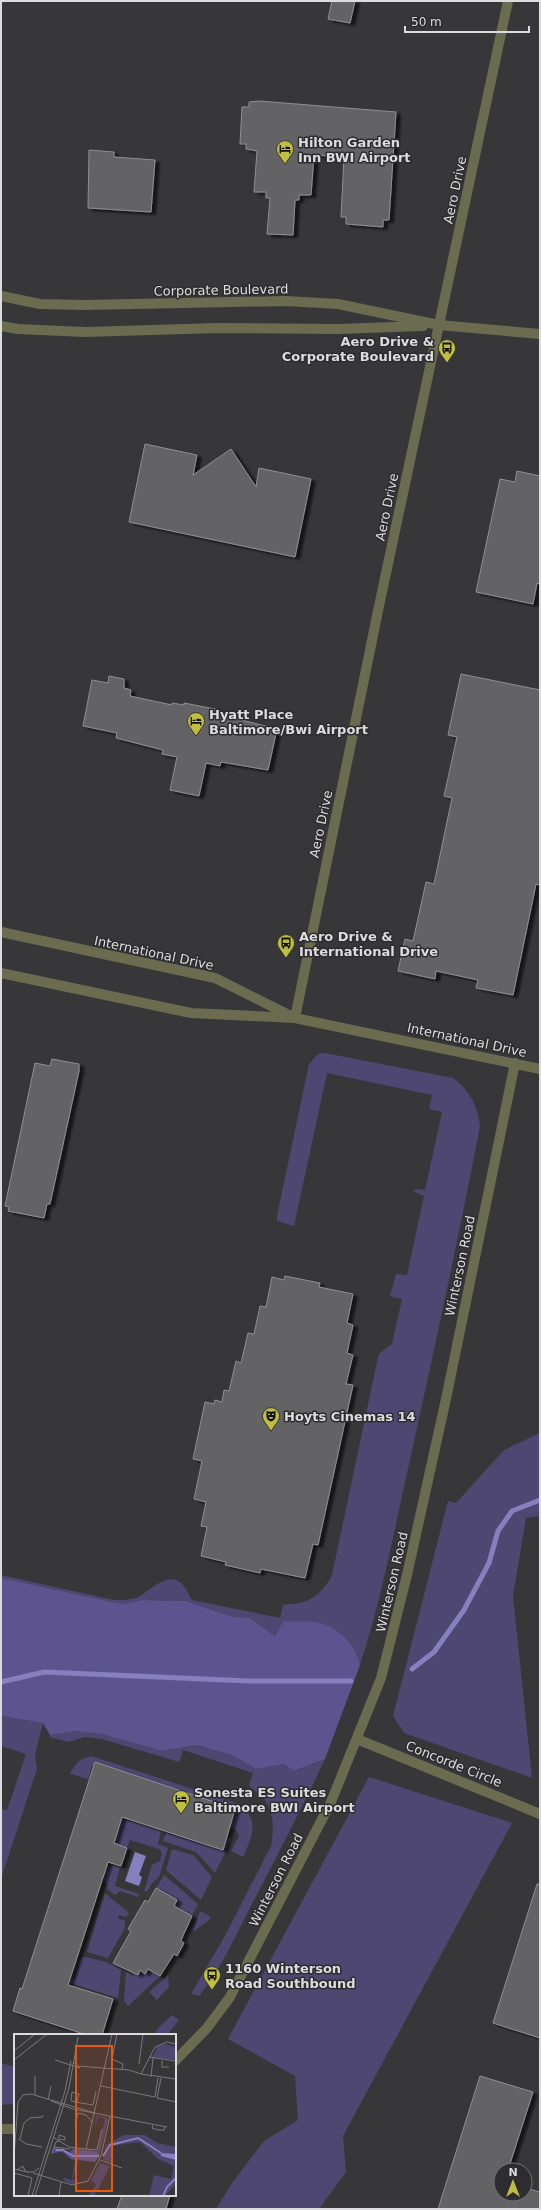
<svg xmlns="http://www.w3.org/2000/svg" width="541" height="2210" font-family="'DejaVu Sans',sans-serif">
<defs>
<filter id="shadow"><feDropShadow dx="4.5" dy="2.5" stdDeviation="1" flood-color="#0009"/></filter>
</defs>
<rect width="100%" height="100%" fill="#37373a"/>
<!-- green -->
<path fill="#4d4772" d="M325,1053L453,1078C469,1089 478,1107 480,1126C459,1236 435,1346 411,1455C395,1526 382,1598 360,1665L359,1662H1L349,1643L295,1622L283,1621L275,1636L250,1618L230,1616L186,1601L142,1600L122,1604L1,1578V1575L114,1600C122,1600 130,1600 138,1597C150,1591 168,1570 182,1584C186,1588 189,1595 192,1600L280,1618L283,1605C287,1604 291,1604 295,1604C313,1601 324,1591 332,1575L378,1357L380,1353L392,1344L402,1299L390,1296L396,1274L407,1275L424,1196L413,1191L416,1189L425,1190L442,1112L429,1109L432,1095L327,1073L294,1226L277,1221V1216L309,1064L318,1054Z
M540,1433V1516L526,1518L513,1596L532,1778L404,1733L393,1716L448,1501L456,1503L504,1450Z
M1,1716L43,1723L35,1755L37,1769L1,1879V1809L7,1810L26,1754L1,1746Z
M75,1731L101,1734L162,1751L196,1745L232,1755L256,1769L284,1764L295,1771L325,1759C302,1808 277,1856 252,1904C236,1935 221,1969 199,1996L192,1994V1992L226,1934L271,1846C274,1831 274,1814 265,1800C261,1794 253,1791 249,1785L253,1773L183,1750L179,1762L102,1739L84,1737L69,1742L50,1737V1735Z
M91,1756L236,1803C261,1818 253,1834 243,1857L231,1851L239,1836L236,1830L228,1827L233,1812L92,1766L88,1779L70,1774C75,1763 80,1759 91,1756Z
M369,1777L512,1823L343,2136L346,2172L319,2209H216L232,2183L264,2141L298,2120L295,2076L228,2039Z
M120,1818L161,1831L158,1844L168,1848L159,1877L152,1883L147,1892L144,1891L152,1865L160,1861L162,1853L159,1849L130,1840L127,1848L112,1843Z
M166,1833L220,1850L225,1836L232,1838L215,1873L196,1852L163,1841Z
M172,1849L193,1855L212,1877L201,1900L166,1870Z
M112,1865L120,1867L115,1886L139,1894L138,1897L120,1891L115,1895L106,1888L108,1886L100,1873Z
M164,1875L198,1904L192,1916L174,1906L177,1900L156,1888Z
M105,1893L129,1913L126,1917L119,1915L118,1918L125,1921V1928L108,1958L87,1952Z
M200,1911L211,1917L208,1921L193,1932Z
M82,1956L106,1962L121,1970L118,1998L64,1981L66,1976L75,1979Z
M148,1969L160,1976L128,2006L124,2001L126,1972L133,1976L134,1973L137,1975L140,1970L145,1973Z
M168,1975L169,1987L157,2000L149,1992Z
M172,2015L179,2020L167,2035H158L156,2030Z
M1,2063L15,2067V2104L1,2105Z"/>
<!-- forest -->
<path fill="#5d548f" d="M1,1578L122,1604L142,1600L186,1601L230,1616L250,1618L275,1636L283,1621C293,1622 305,1621 315,1622C336,1625 356,1644 360,1665L325,1759L294,1771L284,1764L256,1769L232,1755L196,1745L162,1751L101,1734L75,1731L50,1735L43,1723L1,1716Z"/>
<!-- water -->
<path fill="#887fbe" d="M135,1852L146,1856L139,1875L142,1877L139,1886L125,1881Z"/>
<g fill="none" stroke-linecap="round" stroke-linejoin="round">
<!-- stream -->
<path stroke="#887fbe" stroke-width="5" d="M412,1669L434,1652L464,1610L489,1563L498,1531L512,1511L540,1500
M1,1682L44,1672L249,1681H351"/>
</g>
<!-- building -->
<path fill="#636366" stroke="#8f8f92" filter="url(#shadow)" d="M332,1H355L350,23L328,19Z
M259,101L396,112L389,220H383V227L346,224V217H341L344,157L314,155L311,195H299V200H295L293,235L267,234L270,198H266V192H254L257,151L246,149V144H240L242,107H249V102Z
M89,150L114,152V157L155,160L151,212L88,208Z
M145,444L197,455L193,475L231,449L256,487L259,468L311,479L295,557L129,522Z
M517,471L540,476V584L537,583L533,604L476,592L500,479L515,482Z
M461,674L540,690V885L536,884L513,995L476,988L478,980L436,971L435,979L398,971L405,939L413,941L426,882L434,884L452,798L444,796L457,737L448,735Z
M109,676L124,679V688L131,690L130,696L172,705V703L184,705V703L220,710L219,713L231,715L230,717L277,729L268,770L221,762L220,766L206,763L199,796L170,790L177,757L162,754L163,750L116,738L117,733L83,726L92,680L108,683Z
M52,1059L79,1064V1071L50,1204H47L44,1218L8,1211L9,1207L5,1206L35,1063L50,1066Z
M285,1276L320,1283L319,1287L353,1294L347,1323L353,1325L347,1353L353,1355L346,1384L353,1385L318,1545L313,1544L305,1578L261,1569L260,1573L225,1565L226,1562L201,1556L207,1527L201,1526L206,1502L194,1499L202,1461L193,1459L205,1402L214,1404L215,1400L222,1402L224,1390L229,1391L236,1361L241,1363L248,1333L254,1334L260,1306L266,1307L272,1277L284,1280Z
M95,1762L235,1809L223,1850L122,1817L114,1843L127,1848L121,1866L108,1862L68,1985L113,1999L102,2035H87L13,2011L20,1988L22,1989Z
M537,1884H540V2038L493,2023Z
M156,1888L177,1900L174,1906L192,1916L181,1940L184,1943L177,1956L174,1954L160,1976L148,1969L145,1974L140,1970L138,1975L113,1963L131,1931L128,1929L145,1900L148,1902Z
M480,2076L533,2092L508,2170H501V2194H525V2188L540,2192V2209H438Z
M122,2195H170L166,2209H117Z"/>
<g fill="none" stroke-linecap="round" stroke-linejoin="round">
<!-- street -->
<path stroke="#6a6b4f" stroke-width="10" d="M1,296L40,304L84,305L286,301L338,304L439,325L540,334
M1,326L18,329L85,332L218,328L337,329L423,326
M1,932L215,978L291,1016
M1,973L191,1013L295,1018L540,1069
M295,1018L379,606L508,1
M357,1739L540,1814
M175,2061L207,2028L230,1997L331,1802L381,1678L407,1575L446,1399L515,1063
M1,2129H15"/>
</g>
<!-- icons -->
<defs>
<g id="hotel-pin" transform="scale(0.9)"><path d="M0 17L-7.5 6A9.5 9.5 0 1 1 7.5 6Z" fill="#c0be41" stroke="#2d2d30"/><path d="M-6-4.5h1.5V1H6V5H4.5V3h-9V5H-6ZM-4 0a1.8 1.8 0 1 1 3.6 0ZM.5 0V-2.5h3Q6-2.5 6 0Z" fill="#111"/></g>
<g id="bus-pin" transform="scale(0.9)"><path d="M0 17L-7.5 6A9.5 9.5 0 1 1 7.5 6Z" fill="#c0be41" stroke="#2d2d30"/><path d="M-5-6H5V4H4V6H2V4H-2V6H-4V4H-5ZM-3.5-4V0h7V-4ZM-3.5 1.2v1.5H-2V1.2ZM2 1.2v1.5H3.5V1.2Z" fill="#111"/></g>
<g id="theatre-pin" transform="scale(0.9)"><path d="M0 17L-7.5 6A9.5 9.5 0 1 1 7.5 6Z" fill="#c0be41" stroke="#2d2d30"/><path d="M-5-5.5Q0-4 5-5.5V0Q5 5 0 6Q-5 5-5 0ZM-3.3-2.5H-1v1.5H-3.3ZM1-2.5H3.3v1.5H1ZM-2.8 1Q0 5.5 2.8 1Z" fill="#111"/></g>
</defs>
<g fill-rule="evenodd">
<use href="#hotel-pin" x="285" y="149"/>
<use href="#bus-pin" x="447" y="348"/>
<use href="#hotel-pin" x="196" y="721"/>
<use href="#bus-pin" x="286" y="943"/>
<use href="#theatre-pin" x="271" y="1416"/>
<use href="#hotel-pin" x="181" y="1799"/>
<use href="#bus-pin" x="212" y="1975"/>
</g>
<g text-anchor="middle" dominant-baseline="central" stroke-width="3" stroke-linejoin="round" paint-order="stroke">
<!-- poi labels -->
<g font-size="13" font-weight="bold" fill="#dcdbdd" stroke="#2d2d30" text-anchor="start">
<text x="298" y="142">Hilton Garden<tspan x="298" dy="15">Inn BWI Airport</tspan></text>
<text x="434" y="341" text-anchor="end">Aero Drive &amp;<tspan x="434" dy="15">Corporate Boulevard</tspan></text>
<text x="209" y="714">Hyatt Place<tspan x="209" dy="15">Baltimore/Bwi Airport</tspan></text>
<text x="299" y="936">Aero Drive &amp;<tspan x="299" dy="15">International Drive</tspan></text>
<text x="284" y="1416">Hoyts Cinemas 14</text>
<text x="194" y="1792">Sonesta ES Suites<tspan x="194" dy="15">Baltimore BWI Airport</tspan></text>
<text x="225" y="1968">1160 Winterson<tspan x="225" dy="15">Road Southbound</tspan></text>
</g>
<!-- street labels -->
<g font-size="13" fill="#dcdbdd" stroke="#2d2d30">
<text transform="translate(455 190) rotate(-78)">Aero Drive</text>
<text transform="translate(221 290) rotate(-1)">Corporate Boulevard</text>
<text transform="translate(387 507) rotate(-78)">Aero Drive</text>
<text transform="translate(321 824) rotate(-78)">Aero Drive</text>
<text transform="translate(154 953) rotate(12)">International Drive</text>
<text transform="translate(467 1040) rotate(12)">International Drive</text>
<text transform="translate(460 1266) rotate(-78)">Winterson Road</text>
<text transform="translate(392 1582) rotate(-77)">Winterson Road</text>
<text transform="translate(454 1764) rotate(22)">Concorde Circle</text>
<text transform="translate(276 1880) rotate(-63)">Winterson Road</text>
</g>
</g>
<!-- overview -->
<g transform="translate(14 2034)">
<rect width="162" height="162" fill="#37373a"/>
<path d="M151,10L162,13V26L138,23L144,12ZM82,82L92,83L94,86L85,124L55,122L48,118H39L43,114L56,118L58,114L83,117L91,85L84,83L81,92ZM110,101H131L143,109L162,113V153L160,152L151,162H135L140,141L157,145L160,132L144,125L126,108L97,112V129L89,126L92,111ZM57,125H65L59,145L66,149L74,144L68,149L58,150L49,146L50,144L58,146L60,131L64,127ZM86,129L96,132L85,154L80,162H74L82,151L77,146Z" fill="#4d4772"/>
<path d="M39,113L56,119L61,115L83,118L86,121L81,128L57,125L48,117L37,120Z" fill="#5d548f"/>
<path d="M147,119L162,120V126L147,122Z" fill="#887fbe"/>
<path fill="none" stroke="#887fbe" stroke-width="2" d="M42,116H49L59,122H85M89,122L96,111L124,104L147,119M149,162L153,153L162,144"/>
<path fill="none" stroke="#79797b" stroke-width="1" d="M103,0L98,25L109,30L108,35M162,10L153,8L141,13L127,40L162,45M0,17L21,0M135,23L162,27M0,26L33,0M41,26L66,34M148,26V33H155M60,29L63,32L115,36L127,40M125,30L129,0M137,43L139,24M147,44L143,64L162,68M87,52L141,63L144,44M21,61V42M34,66L37,52M37,67L59,75L153,93M63,68L65,60L58,58L57,66V67L67,69M67,69L79,71L82,57M61,91L64,79L72,81L79,89M139,91L138,94L144,96H150L151,93M39,103L55,113L72,115L98,0M5,105L12,110L28,113M6,105L10,89L16,84L28,83L29,81M46,105L51,106V103L45,101V107L42,108L40,113L56,115M72,115L83,116L88,95M0,123L4,68L9,61L17,60L81,79M86,126L108,134M0,135L14,138M3,136L9,132L11,137M13,138H20L25,134M0,139L18,144L14,162M19,139L58,151L74,147L87,122L96,82M18,162L51,57L57,27M21,162L55,54L64,3M45,162L47,148"/>
<path fill="#e8590c" fill-opacity="0.15" stroke="#e8590c" stroke-width="2" d="M62,12H98V157H62Z"/>
<rect width="162" height="162" fill="none" stroke="#dcdbdd" stroke-width="2"/>
</g>
<!-- border -->
<rect width="541" height="2210" fill="none" stroke="#dcdbdd" stroke-width="4"/>
<!-- north arrow -->
<g transform="translate(513 2182)"><circle r="19" fill="#2d2d30" stroke="#737375"/>
<path d="M0-3L7 15L0 10L-7 15Z" fill="#c0be41"/>
<text y="-6" font-size="11" font-weight="bold" text-anchor="middle" fill="#dcdbdd">N</text>
</g>
<!-- scale -->
<path d="M405 26v6h124v-6" fill="none" stroke="#dcdbdd" stroke-width="2"/>
<text x="411" y="26" font-size="12" fill="#dcdbdd" stroke="#2d2d30" stroke-width="3" paint-order="stroke">50 m</text>
</svg>
